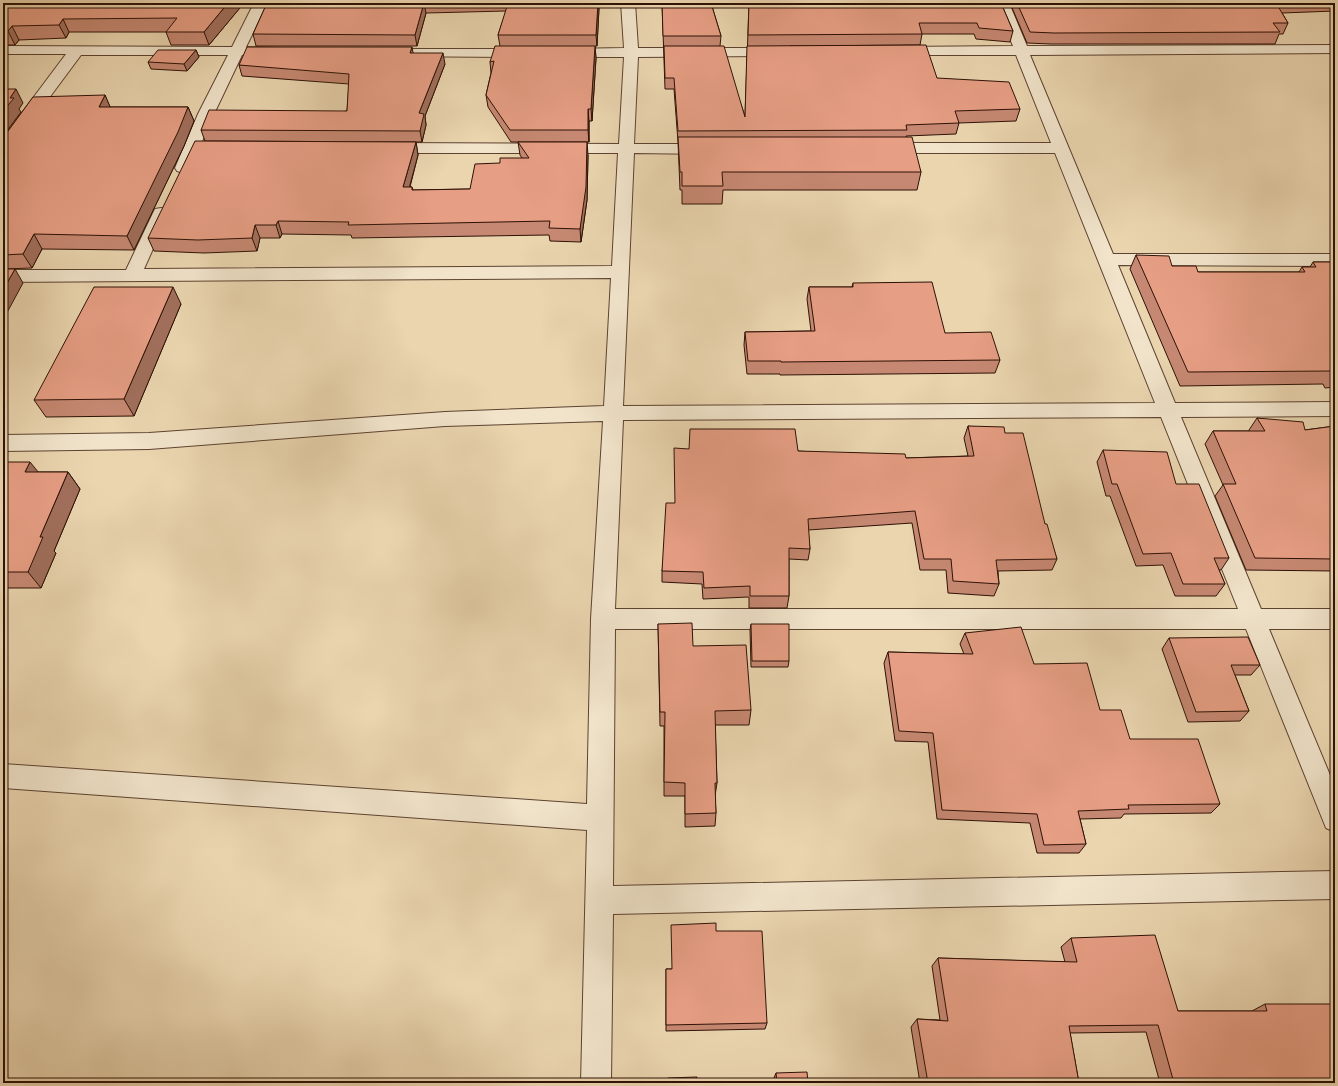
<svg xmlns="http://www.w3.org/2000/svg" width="1338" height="1086" font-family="Vollkorn,serif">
<rect width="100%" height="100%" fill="#ead5af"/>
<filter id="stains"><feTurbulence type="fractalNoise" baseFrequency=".005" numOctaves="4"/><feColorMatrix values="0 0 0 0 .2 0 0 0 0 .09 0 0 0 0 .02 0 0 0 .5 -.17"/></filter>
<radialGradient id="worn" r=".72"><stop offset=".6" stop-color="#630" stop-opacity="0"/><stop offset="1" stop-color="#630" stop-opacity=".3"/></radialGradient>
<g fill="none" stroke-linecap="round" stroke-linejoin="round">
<!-- minor casing -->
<g stroke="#5d4230" stroke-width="2">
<path id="minor" d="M254,3H268L246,47L281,48L283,51L281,54L276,55H242L214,114L189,171L183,173L177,171L175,168L198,114L228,55H81L9,152L3,154V138L66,54H3V46L232,47Z
M621,3H635L638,48H778L783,49L785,52L783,55L778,56L638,57L634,144H708L714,146L716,149L714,152L708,154L634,153L623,406L1155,403L1055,153H884L878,151L876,148L878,145L884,143H1051L1016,55H898L893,54L891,51L893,48L898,47L1013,46L995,3H1009L1027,46L1335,45V53L1030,55L1113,254H1335V266L1118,265L1175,403L1335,402V416L1181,417L1261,609H1335V629H1269L1335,787V832L1326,828L1246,629H615L613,886L1335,871V899L613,914L611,1083H581L587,830L3,788V764L587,804L591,619L603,421L445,426L149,449L3,451V435L149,433L445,412L604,406L611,278L3,282V270H126L153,213L155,209L161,208L167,209L169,213L144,269L612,266L618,153H386L380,151L378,148L380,145L386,143L619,144L624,57H566L561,56L559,53L561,50L566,49L624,48ZM1161,417L1238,609H615L623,420Z
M384,49H522L527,50L529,53L527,56L522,57L379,56L377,53L379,50Z"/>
</g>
<!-- minor -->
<use href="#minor" fill="#f1e4cb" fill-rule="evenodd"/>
</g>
<!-- wall -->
<path fill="#c68872" stroke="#2e1105" d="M3,3H244L209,45H171L166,32H69L66,38L19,40L15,45H3Z
M267,3H600L599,8L597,46H595L596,58L592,121H589V142H511L488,107L486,95L491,73L490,62L500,46L498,35L506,11L426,13L417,46H256L253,34Z
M662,3H711L721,36L720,46L745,116L749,3H1001L1013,31L1010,42L976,39L974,34H922L920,45L790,46L937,78L1020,109L1016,121L959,123L956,134L906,136L921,172L917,190H723L722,204H682V190H680L678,142L674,89H665Z
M1010,3H1335V11L1282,13L1288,23L1283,34H1279L1275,44H1051L1027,43Z
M196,50L199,57L187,71L151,69L148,62Z
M413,53L445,64L425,116L426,125L422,142L205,141L201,130L347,111L349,84L242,76L239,65Z
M105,95L110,107H188L194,121L184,146L134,250L42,249L32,268L3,269V138Z
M416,142L418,155L410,187H412L413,190L470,189L500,163L522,158L520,155L518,142L588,155L587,200L581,242L550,241L549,235L352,238L351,235L282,234L280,238H260L257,251L204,253L154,251L148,238Z
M1136,255L1172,266L1198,272H1299L1302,267H1310L1313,262H1335V387L1325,388L1323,384L1180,386L1130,269Z
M853,283L945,333L1000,360L995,373L780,375V374H747L744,345L745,332L811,331L807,299L809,287H852Z
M181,304L134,416L46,417L34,400Z
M1257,418L1305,430L1335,426V571L1246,570L1215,496L1223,485L1205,444L1213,431H1249V430Z
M968,426L1005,433L1045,524L1057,559L1052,570L998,571L999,584L994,596L948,593L946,570H920L912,523L808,530L810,549L808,560L789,559V596L787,608H749V597L703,599L702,584L662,582V571L675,503L798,451L906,458L968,456L964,438Z
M1103,450L1176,484L1229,558L1221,570H1219L1225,584L1216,596H1175L1163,565L1136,566L1110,496H1106L1097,462Z
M3,462L38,472H68L80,489L54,551L56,553L41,588H3Z
M658,624L693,646L751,710L749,725H715L717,783L715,796L716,813L715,826L685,827V796H664V726H660Z
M751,624L789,661L788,667H751L750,630Z
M965,633L1034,664L1100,710L1130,739L1220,804L1211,813L1124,814L1121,818L1080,819L1086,844L1079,853H1037L1030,823L937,819L928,742L895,741L884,663L888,652L964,654L960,644Z
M1169,638L1260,665L1251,675H1235L1249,711L1240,721L1188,722L1162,649Z
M716,931L767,1023L765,1029L666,1031V969H672Z
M1071,938L1178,1011H1252L1265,1004L1335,1083H1160L1146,1032L1070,1033L1079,1083H920L911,1027L917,1019L940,1020L932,966L938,958L1065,962L1061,947Z
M776,1073L808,1083H774V1078Z"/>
<!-- shaded-wall -->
<path fill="#a16f5c" stroke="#2e1105" d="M228,3H244L209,45L204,32Z
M424,3L426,13L417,46L415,35Z
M598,3H600L599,8L597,46L596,35Z
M63,19L69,32L66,38L59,25Z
M12,26L19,40L15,45L8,31Z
M595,46L596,58L592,121L591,109Z
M412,47L414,58L410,53Z
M3,48L7,56L3,61Z
M196,50L199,57L187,71L184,64Z
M443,53L445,64L425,116L426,125L422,142L420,131L419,113Z
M16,89L23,103L19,109L21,112L3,136V111L10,98Z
M105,95L111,109L99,107Z
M188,107L194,121L184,146L134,250L127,236Z
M588,109L589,121V142L588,130Z
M416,142L418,155L406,200L403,187Z
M587,142L588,155L587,200L581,242L580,229Z
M278,221L282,234L280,238L276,225Z
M255,225L260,238L257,251L252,238Z
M34,234L42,249L32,268L23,254Z
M15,269L23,283L3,320V290Z
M173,287L181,304L134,416L124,399Z
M30,462L43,478L25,472Z
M68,472L80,489L54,551L56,553L41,588L28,572L40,537Z"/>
<!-- building -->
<path fill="#e69e84" stroke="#2e1105" d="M3,3H228L204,32H166L177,18L63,19L59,25L12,26L8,31H3Z
M267,3H424L415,35L253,34Z
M508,3H598L596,35H498Z
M662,3H711L721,36H663Z
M749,3H1001L1013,31L979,28L977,23H919L922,34L748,35Z
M1017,3H1276L1288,23H1273L1280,32L1054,33L1030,32Z
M926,45L937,78L1009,82L1020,109L955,111L959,123L906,125L907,130L678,131L674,78H665L664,46H724L745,117L747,46Z
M495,46H595L591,109H588V130H510L486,95L494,61L490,62Z
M247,47H412L410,53H443L419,113L424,114L420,131L201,130L209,110L347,111L349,74L239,65Z
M158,50H196L184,64L148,62Z
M3,89H16L10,98H14L3,111Z
M105,95L99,107H188L178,132L127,236L34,234L23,254L3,255V138L33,97Z
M678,137H912L921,172H722L723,186H682V172H680Z
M195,141L416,142L403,187H412V190L470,189L475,164L500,163V158H529L518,142H587L586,187L580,229L549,228L550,221L348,225L349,222L278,221L276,225H255L252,238L198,240L148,238Z
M1136,255L1169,256L1172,266H1196L1198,272H1305L1302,267H1316L1313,262H1335V375L1332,371L1188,372Z
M3,269H15L3,290Z
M932,282L945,333L991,332L1000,360L781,362V361H748L745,332L815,331L809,287H853V283Z
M94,287H173L124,399L34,400Z
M1257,418L1303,422L1305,430L1335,426V559L1255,558L1223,484H1236L1213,431H1265Z
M968,426L1004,427L1005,433H1023L1045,524H1047L1057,559L996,560L999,584L953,581L951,559H924L915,511L808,519L810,549L789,548V596H750V586L704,588L703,572L662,571L666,503H675L674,448L689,449L690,429H795L798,451L905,454L906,458L974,456Z
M1103,450L1167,452L1176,484H1199L1229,558H1214L1225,584H1183L1171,553L1143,554L1117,484H1112Z
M3,462H30L25,472H68L40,537H43L28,572H3Z
M692,623L693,646L746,645L751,710L715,711L717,783H715L716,813L685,814V783L664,782L665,712H660L658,624Z
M751,624H789V661H752Z
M1021,627L1034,664L1087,663L1100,710H1121L1130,739H1198L1220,804L1128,805L1129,809L1078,811L1086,844L1044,845L1037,814L942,810L933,733L899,731L888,652L973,654L965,633Z
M1248,637L1260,665H1231L1249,711L1196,712L1169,638Z
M716,923V931H762L767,1023L666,1025V969H672L671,925Z
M1155,935L1178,1011H1267L1265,1004H1332L1335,1013V1083H1174L1158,1025L1069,1026L1079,1083H928L917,1019L948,1021L938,958L1077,962L1071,938Z
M807,1072L808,1083H777L776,1073Z
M697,1077V1083H669L668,1078Z"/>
<!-- margin -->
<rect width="1338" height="1086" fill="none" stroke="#ead5af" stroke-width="16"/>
<rect x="4" y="4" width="1330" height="1078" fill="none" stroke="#2e1105" stroke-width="2"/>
<rect x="8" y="8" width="1322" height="1070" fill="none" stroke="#2e1105"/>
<rect width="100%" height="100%" filter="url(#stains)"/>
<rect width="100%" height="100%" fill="url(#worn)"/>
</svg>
